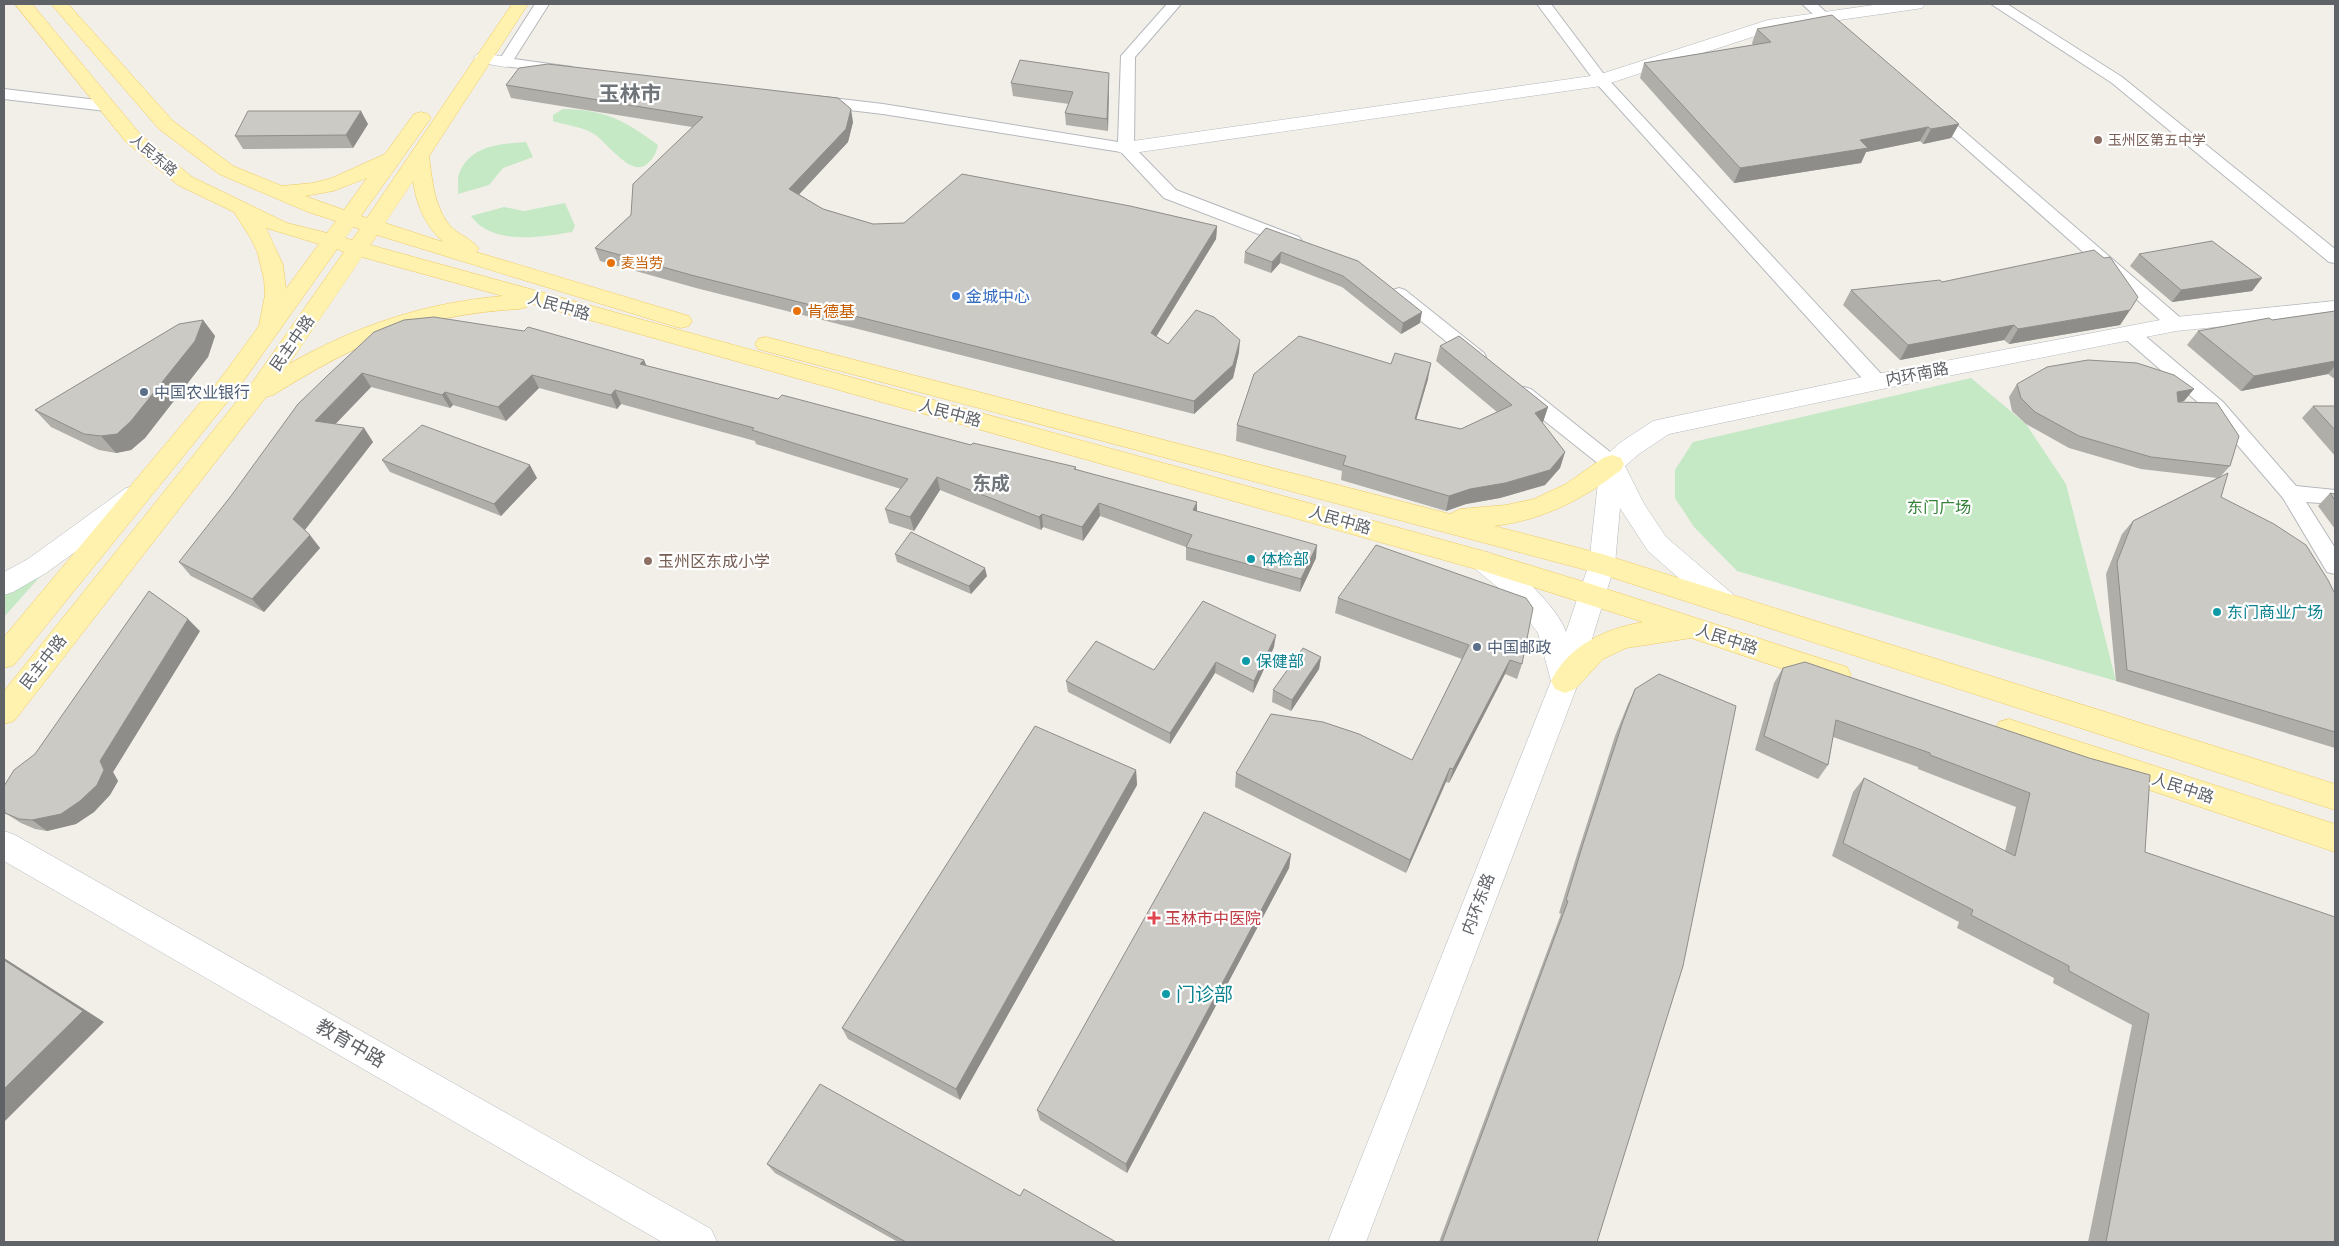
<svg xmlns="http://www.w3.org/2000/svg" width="2339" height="1246" font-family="Raleway,'Noto Sans SC',sans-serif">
<rect width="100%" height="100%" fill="#f1efe8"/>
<!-- green -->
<path fill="#c5e8c5" d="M563,109C606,110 624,120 658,145C656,153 654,158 647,164C631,178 607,142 594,134C583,127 566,125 553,121V115Z
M526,142L533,157L503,168L489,185L458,194C459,188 457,180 459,174C470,145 500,144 526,142Z
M565,203L575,226L572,232C541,237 492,246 471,216L504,207L524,211Z
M1971,378L2026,424L2066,484L2116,681L1737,571L1694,527L1675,498V470L1693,442Z
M45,571L4,617V593Z"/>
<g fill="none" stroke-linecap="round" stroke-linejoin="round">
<!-- minor casing -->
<g stroke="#b5b8bc" stroke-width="2">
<path id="minor" d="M535,4H549L514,59L572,67L574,70L572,73L567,74L505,66L498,62Z
M1167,4H1181L1135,57L1134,147L1176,190L1299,237L1302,241L1299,245H1287L1164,198L1121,152L883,114L815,106L807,101L815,96L883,104L1118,142L1121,56Z
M1537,4H1551L1606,77L1884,377L1887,382L1884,387L1877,388L1870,387L1596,83Z
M1802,4H1817L1849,33L1842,37L1837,36Z
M1991,4H2007L2122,77L2335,249V263L2329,262L2112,83Z
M4,89L106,101L111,103L114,106L111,109L106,111L4,99Z
M1932,106L1937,108L2183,320L2185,324L2183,328L2176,330L2169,328L1927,114L1924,111L1927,108Z
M1399,288L1405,290L1484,353L1486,357L1484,361L1477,363L1470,361L1393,298L1390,294L1393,290Z
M2130,327L2137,329L2223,402L2296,486L2335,490V504L2306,502L2335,548V574L2327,572L2283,498L2209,412L2123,337L2121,333L2123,329Z
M1524,387L1531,389L1619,459L1622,464L1619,469L1612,471L1605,469L1517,399L1514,394L1517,389Z"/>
</g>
<!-- tertiary casing -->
<g stroke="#b5b8bc" stroke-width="1">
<path id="tertiary" d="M1881,4H1925L1922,8L1916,9L1777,29L1601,86L1126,154L1119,152L1116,148L1119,144L1126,142L1598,75L1768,20Z
M483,53L511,58L514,62L511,66L505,67L477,62L474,58L477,54Z"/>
</g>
<!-- secondary casing -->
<g stroke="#b6babf" stroke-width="1">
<path id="secondary" d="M2335,301V315L2176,331L1877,390L1669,434L1639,454L1625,466L1644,504L1666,537L1735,596L1739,603L1735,610L1725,614L1715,610L1648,551L1620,508L1615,564L1579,681L1366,1242H1328L1551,681L1538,633L1512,599L1474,568L1470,561L1474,554C1480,552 1486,550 1492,554C1514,565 1559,609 1566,632L1589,564L1600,464L1603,458L1621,442L1653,421L1662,419L1877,374L2176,317Z
M135,486L144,488L148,495L144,502L46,573L13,592L4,595V572L28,559L126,488Z
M4,831L15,835L711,1229L717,1242H662L4,861Z"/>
</g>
<!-- primary casing -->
<g stroke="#f2c960" stroke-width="1">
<path id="primary" d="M15,4H32L140,134L192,177L287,223L327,233L336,221L308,212L219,174L159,129L51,4H68L173,121L233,166L282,186L313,183L332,178L385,154L414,114L421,112L428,114L431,118L361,216L367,218L512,4H528L429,156C432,179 434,208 451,227C459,235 472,239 479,249L476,252L689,316L692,321L689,326L681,328L673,326L377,235L370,245L1483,551L1591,584L1847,667L1851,675L1847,683L1837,687L1691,638L1626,648L1603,659L1575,689L1565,693L1555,689L1551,681C1569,645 1605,629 1643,622L1483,571L529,303L527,307L519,309C417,315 359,342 273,395L266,397L14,721L4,724V691L254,380L344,252L337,249L237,390L14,665L4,668V637L221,378L259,326L265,295L264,279L257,251L250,237L234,212L178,185L126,142ZM367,178L344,210L305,196L333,191ZM413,181C416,204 425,225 443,242L385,223ZM353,227L360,229L352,240L345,238ZM266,228L319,244L286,289L283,265ZM362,257L503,296C424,303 358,325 289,364Z
M766,337L1450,514L1460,509L1506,505L1534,499L1566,484L1603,458L1612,455L1621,458L1624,464L1621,470C1582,500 1543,520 1494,526L1602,554L2335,784V810L1601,574L758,349L755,344L758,339Z
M2009,719L2335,824V852L1999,740L1994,731L1999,722Z"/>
</g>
<!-- minor -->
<use href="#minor" fill="#fff" fill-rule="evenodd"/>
<!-- tertiary -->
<use href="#tertiary" fill="#fff" fill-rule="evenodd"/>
<!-- secondary -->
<use href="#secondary" fill="#fff" fill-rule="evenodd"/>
<!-- primary -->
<use href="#primary" fill="#fff2af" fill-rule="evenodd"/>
</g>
<!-- wall -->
<path fill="#afaea9" d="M1757,29L1959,124L1951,138L1923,144L1920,141L1866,152L1861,163L1734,183L1640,78L1644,63L1753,45L1752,43Z
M1011,83L1109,85L1108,131L1066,125L1065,113L1069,104L1013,96Z
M506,85L853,122L848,142L799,194L823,209L873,224L1217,226L1216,239L1156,337L1168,344L1239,352L1233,378L1194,414L696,288L600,261L595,248L631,215L692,127L511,98Z
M368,124L353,148L243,149L235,136Z
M1266,228L1420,323L1401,334L1342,287L1280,263L1271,273L1244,263L1245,252Z
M2139,254L2262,278L2252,291L2172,302L2130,266Z
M1942,282L2130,310L2120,325L2009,344L2004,340L1900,360L1843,305L1851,290Z
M2335,311V378H2333L2328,374L2241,391L2187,345L2198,331Z
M203,320L215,336L208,357L145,438L131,450L116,453L99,450L51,427L35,410Z
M374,332L644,360L646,366L778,399L971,445L1076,467V469L1197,511L1316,558L1300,592L1186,560V547L1100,516L1083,541L1043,527L1041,530L940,490L914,531L889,523L885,509L901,489L756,444L755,441L621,404L617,409L539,388L506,421L453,405L450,408L371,387L335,424L364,428L373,442L305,530L320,548L264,612L191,576L179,562Z
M1440,346L1548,407L1543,422L1542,423L1565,452L1560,468L1545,485L1500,498L1466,504L1446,511L1341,480L1342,471L1236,441L1237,425L1428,379L1416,419L1461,429L1497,412L1436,361Z
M2017,384L2194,389L2184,401L2179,402L2230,466L2220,477L2221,497L2335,594V748L2116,681L2106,574L2122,534L2133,521L2217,478L2141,469L2069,448L2026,424L2012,411L2009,397Z
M2313,406H2335V456L2302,418Z
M382,460L537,478L501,516L390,472Z
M2330,493L2335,494V529L2318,506Z
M895,554L987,576L971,594L897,562Z
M1338,598L1522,664L1517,679L1505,674L1449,783L1446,782L1406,873L1235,787L1236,773L1412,760L1462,659L1335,613Z
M200,631L113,772L118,781L110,795L94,812L76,824L47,831L35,829L21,823L5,813Z
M1274,647L1253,693L1215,673L1170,744L1068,692L1066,681L1154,670Z
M1321,657L1319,669L1291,711L1272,702L1273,690Z
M1783,668L2145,852L2335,1242H2088L2132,1025L2053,983L2054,978L1957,928L1959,922L1832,856L1853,792L1864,778L2005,851L2016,807L1918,769V767L1833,737L1828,765L1818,779L1755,750L1774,683Z
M1635,689L1597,1242H1439L1561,914L1559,913L1576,858L1615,736L1628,704Z
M1136,770L1137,785L960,1100L848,1039L842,1028Z
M1291,854L1289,868L1127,1173L1040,1120L1037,1110Z
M767,1164L1116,1242H898L775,1173Z"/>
<!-- shaded-wall -->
<path fill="#8f8d8a" d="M1109,73V85L1108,131L1107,119Z
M851,109L853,122L848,142L792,202L789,189Z
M361,111L368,124L353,148L346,135Z
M1959,124L1951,138L1923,144L1931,129Z
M1928,127L1920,141L1866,152L1861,163L1734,183L1740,168L1860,140Z
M1217,226L1216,239L1151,345V333Z
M1281,252L1280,263L1271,273L1272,262Z
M2262,278L2252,291L2172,302L2181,290Z
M2130,310L2120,325L2009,344L2018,329Z
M1422,312L1420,323L1401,334L1403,323Z
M203,320L215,336L208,357L145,438L131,450L116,453L101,436Z
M2014,325L2004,340L1900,360L1908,345Z
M1240,340L1239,352L1233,378L1194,414V401Z
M644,360L650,374L640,364Z
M2335,361V366L2328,374L2241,391L2254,376Z
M1431,363L1428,379L1412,434L1415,419Z
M362,373L371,387L325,435L315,421Z
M532,375L539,388L506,421L498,407Z
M2194,389L2184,401L2167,405L2177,392Z
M615,390L621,404L617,409L611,395Z
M445,392L453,405L450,408L442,395Z
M1548,407L1543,422L1530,428L1535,413Z
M364,428L373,442L303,532L293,519Z
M1565,452L1560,468L1545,485L1500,498L1466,504L1446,511L1449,496Z
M530,465L537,478L501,516L494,504Z
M937,477L940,490L914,531L910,517Z
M1197,502V515L1193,510Z
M1099,503L1100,516L1083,541L1082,527Z
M1042,514L1043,527L1041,530L1039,517Z
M310,535L320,548L264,612L252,599Z
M1317,545L1316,558L1300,592L1301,579Z
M985,568L987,576L971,594L969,586Z
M188,619L200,631L113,772L118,781L110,795L94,812L76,824L47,831L32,820L100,761Z
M1276,635L1274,647L1253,693L1254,681Z
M1321,657L1319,669L1291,711L1292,700Z
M1510,660L1505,674L1449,783L1453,769Z
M1216,662L1215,673L1170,744V733Z
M1450,768L1446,782L1406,873L1410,860Z
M1136,770L1137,785L960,1100L956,1089Z
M1291,854L1289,868L1127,1173L1126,1164Z
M4,958L104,1022L4,1122Z"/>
<!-- building -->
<path fill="#cccac5" stroke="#8f8d8a" d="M1832,15L1959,124L1931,129L1928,127L1860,140L1868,148L1740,168L1644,63L1771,42L1757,29Z
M1020,60L1109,73L1107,119L1065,113L1073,92L1011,83Z
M548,64L838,98L851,109L846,129L789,189L823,209L873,224L904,223L962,174L1130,206L1217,226L1151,333L1168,344L1196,310L1214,317L1240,340L1233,365L1194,401L691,275L595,248L631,215L633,184L703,117L506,85L519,68Z
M248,111H361L346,135L235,136Z
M1266,228L1358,261L1422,312L1403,323L1343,276L1281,252L1272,262L1245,252Z
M2212,241L2262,278L2181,290L2139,254Z
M2094,250L2104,258L2110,257L2138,297L2130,310L2018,329L2014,325L1908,345L1851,290L1940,280L1942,282Z
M2335,311V361L2254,376L2198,331L2269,318L2272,320Z
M434,317L524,331L528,327L644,360L640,364L778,399L782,395L971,445L973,443L1076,467L1074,469L1197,502L1193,510L1317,545L1301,579L1186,547L1192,535L1099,503L1082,527L1042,514L1039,517L937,477L910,517L885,509L908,479L752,430L754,428L615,390L611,395L532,375L498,407L445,392L442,395L362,373L315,421L364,428L293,519L310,535L252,599L179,562L231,496L298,404L327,376L374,332L404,320Z
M203,320L195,341L131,421L117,434L101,436L84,434L35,410L179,324Z
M1299,336L1391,364L1395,353L1431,363L1415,419L1461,429L1512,405L1440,346L1459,336L1548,407L1535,413L1565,452L1550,470L1505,483L1470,489L1449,496L1343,465L1346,456L1237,425L1254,374Z
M2088,360L2137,363L2174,375L2194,389L2177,392L2178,402L2217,403L2239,436L2230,466L2151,457L2079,436L2035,412L2021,398L2017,384L2047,367Z
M2313,406H2335V430Z
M422,425L530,465L494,504L382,460Z
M2228,473L2221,497L2274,524L2306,545L2328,580L2335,594V732L2127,670L2117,562L2133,521Z
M2330,493L2335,494V500Z
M911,532L985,568L969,586L895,554Z
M1376,545L1526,598L1533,608L1522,664L1510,660L1453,769L1450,768L1410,860L1236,773L1271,714L1323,722L1359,734L1412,760L1469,645L1338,598Z
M149,591L188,619L100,761L104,770L97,785L80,801L61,814L32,820L19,819L5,813L4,802V786L14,770L35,754Z
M1203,601L1276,635L1254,681L1216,662L1170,733L1066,681L1096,641L1154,670Z
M1303,648L1321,657L1292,700L1273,690Z
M1805,662L2089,758L2150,775L2145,852L2335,917V1242H2106L2149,1014L2069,971V966L1971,915L1973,910L1843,843L1864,778L2015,856L2030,793L1930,755V753L1836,720L1828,765L1764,736L1783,668Z
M1659,674L1736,706L1683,966L1597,1242H1442L1568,901L1566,900L1583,844L1623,721L1635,689Z
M1035,726L1136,770L956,1089L842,1028Z
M1204,812L1291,854L1126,1164L1037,1110Z
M4,960L83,1011L4,1089Z
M820,1084L1020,1196L1024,1189L1116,1242H906L767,1164Z"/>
<!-- markers -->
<g fill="#8d6e63" stroke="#fff" stroke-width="2">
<circle cx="2098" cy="140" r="5"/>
<circle cx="648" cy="561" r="5"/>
</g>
<g fill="#e8710a" stroke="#fff" stroke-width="2">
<circle cx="611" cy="263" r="5"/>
<circle cx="797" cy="311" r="5"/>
</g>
<circle fill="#3f7fe0" stroke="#fff" stroke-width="2" cx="956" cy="296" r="5"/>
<g fill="#5c6f8a" stroke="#fff" stroke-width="2">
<circle cx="144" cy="392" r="5"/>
<circle cx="1477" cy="647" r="5"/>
</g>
<g fill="#0f9aa8" stroke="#fff" stroke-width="2">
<circle cx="1251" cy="559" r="5"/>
<circle cx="2217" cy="612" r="5"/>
<circle cx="1246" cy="661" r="5"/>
<circle cx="1166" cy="994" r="5"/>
</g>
<path fill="#e0444e" stroke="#fff" stroke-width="2" d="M1151.5 910.5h5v5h5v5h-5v5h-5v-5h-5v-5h5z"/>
<g text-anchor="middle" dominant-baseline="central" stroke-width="4.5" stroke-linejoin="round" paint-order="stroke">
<!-- far-education labels -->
<g font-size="14" fill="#785e54" stroke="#fff" text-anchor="start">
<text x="2108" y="140">玉州区第五中学</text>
</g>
<!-- far-street labels -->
<g font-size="14" fill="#5f6368" stroke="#fff">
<text transform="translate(154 155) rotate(40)">人民东路</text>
</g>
<!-- far-food labels -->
<g font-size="14" fill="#c56008" stroke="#fff" text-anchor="start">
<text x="621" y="263">麦当劳</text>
</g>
<!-- shop labels -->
<g font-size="16" fill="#366cbe" stroke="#fff" text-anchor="start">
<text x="966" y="296">金城中心</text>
</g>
<!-- street labels -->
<g font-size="16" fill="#5f6368" stroke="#fff">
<text transform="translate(559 306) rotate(16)">人民中路</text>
<text transform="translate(292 343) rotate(-55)">民主中路</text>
<text transform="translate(1917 374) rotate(-11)">内环南路</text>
<text transform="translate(950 413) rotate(15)">人民中路</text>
<text transform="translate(1340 520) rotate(16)">人民中路</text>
<text transform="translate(1727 639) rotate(18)">人民中路</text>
<text transform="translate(43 662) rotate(-52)">民主中路</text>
<text transform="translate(2183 788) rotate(18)">人民中路</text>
<text transform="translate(1478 904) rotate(-69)">内环东路</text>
</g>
<!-- food labels -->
<g font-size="16" fill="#c56008" stroke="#fff" text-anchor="start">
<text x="807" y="311">肯德基</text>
</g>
<!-- service labels -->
<g font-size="16" fill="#4e5e75" stroke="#fff" text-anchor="start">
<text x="154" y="392">中国农业银行</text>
<text x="1487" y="647">中国邮政</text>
</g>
<!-- park labels -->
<g font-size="16" fill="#348238" stroke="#fff">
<text x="1939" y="507">东门广场</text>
</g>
<!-- culture labels -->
<g font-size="16" fill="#0d838f" stroke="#fff" text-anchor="start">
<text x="1261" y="559">体检部</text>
<text x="2227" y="612">东门商业广场</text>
<text x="1256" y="661">保健部</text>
</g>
<!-- education labels -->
<g font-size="16" fill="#785e54" stroke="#fff" text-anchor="start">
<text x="658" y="561">玉州区东成小学</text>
</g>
<!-- health labels -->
<g font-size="16" fill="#be3a42" stroke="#fff" text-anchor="start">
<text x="1165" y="918">玉林市中医院</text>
</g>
<!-- quarter labels -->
<g font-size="19" font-weight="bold" fill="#70757a" stroke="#fff">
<text x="991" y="483">东成</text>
</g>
<!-- near-culture labels -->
<g font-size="19" fill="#0d838f" stroke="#fff" text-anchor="start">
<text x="1176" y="994">门诊部</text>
</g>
<!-- near-street labels -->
<g font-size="19" fill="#5f6368" stroke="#fff">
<text transform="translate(351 1043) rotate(30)">教育中路</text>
</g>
<!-- far-town labels -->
<g font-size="21" font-weight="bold" fill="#70757a" stroke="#fff">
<text x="630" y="93">玉林市</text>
</g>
</g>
<!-- border -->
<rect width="2339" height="1246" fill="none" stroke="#5f6368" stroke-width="10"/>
</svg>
